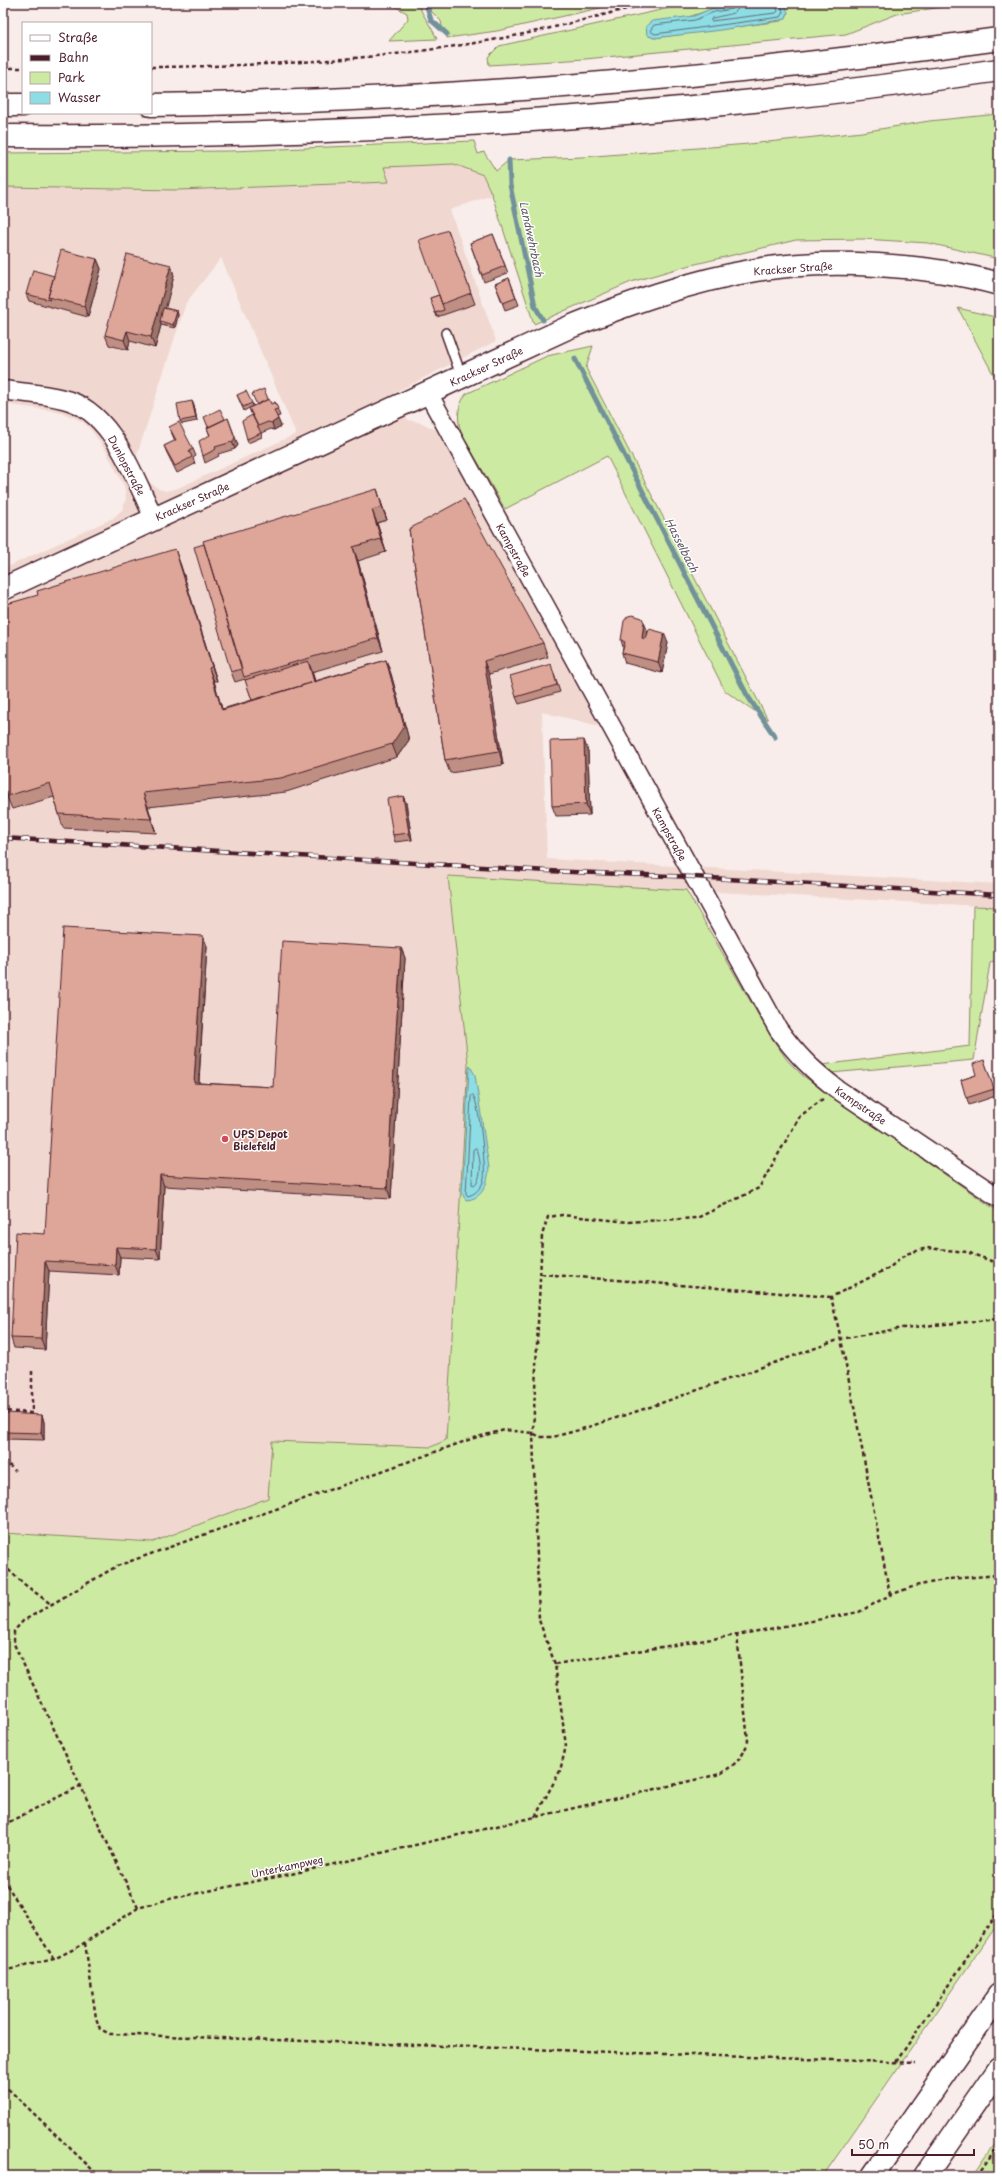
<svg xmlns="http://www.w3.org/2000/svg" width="1002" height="2179" font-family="'Playpen Sans',sans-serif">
<rect width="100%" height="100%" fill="#f8edea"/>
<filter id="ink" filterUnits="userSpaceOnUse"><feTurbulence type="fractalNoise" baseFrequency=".025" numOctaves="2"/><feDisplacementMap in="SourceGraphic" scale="8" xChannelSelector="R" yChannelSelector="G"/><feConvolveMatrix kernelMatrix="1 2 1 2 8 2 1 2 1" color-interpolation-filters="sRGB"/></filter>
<g filter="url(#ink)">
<!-- built -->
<path fill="#f0d8d1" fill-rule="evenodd" d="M454,164L483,175L492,195L450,210L496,341L394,393L408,420L422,423L436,430L447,445L599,726L542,712L547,859L999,884V907L549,883L448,876L468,1064L446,1440L431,1447L268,1498L153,1542L3,1533V569L113,518L122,510L126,498L124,486L106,451L92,431L83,422L61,412L3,404V187L178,190L389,182L384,167ZM221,258L296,434L178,488L166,491L159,489L149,482L136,458L186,303Z"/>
<!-- green -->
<path fill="#cdeaa2" stroke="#8c8466" d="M388,3H420L419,6C424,18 432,27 437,39L389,41L408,19L407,13Z
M429,3H622L497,31L447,38L445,32H443L441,21L431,11Z
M692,3H741C707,9 677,20 647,35L654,38L781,21L787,6L784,3H968L897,14L846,34L585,59L489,65L488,57L499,46Z
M999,114V259L928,243L863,239L796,240L683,267L631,282L534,324L492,195L483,175L454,164L384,167L389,182L178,190L3,187V153L232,151L474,141L478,154L484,152L496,171L509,160L582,157L749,144L862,132L929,121Z
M958,308L999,318V385Z
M593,346L586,368L768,720L725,691L607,456L505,509L461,433C457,417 457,407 466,394L547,356Z
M448,876L686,890L770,1035L787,1060L802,1075L999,1212V1922L823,2176H3V1533L153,1542L268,1498L272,1441L431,1447L446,1440L468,1064Z
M973,906L999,907V958L990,963L974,1060L831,1073L822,1065L970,1046Z
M999,2138V2176H973Z"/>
<!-- water -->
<path fill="#8cdde4" stroke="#72919a" d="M741,3H784L788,12L786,19L721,30L654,38L647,35L646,26L652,21L694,16L713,8Z
M470,1066L475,1075L489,1168C488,1183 483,1199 466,1200L462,1194L469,1069Z"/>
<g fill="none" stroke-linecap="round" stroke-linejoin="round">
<!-- shore -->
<path stroke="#646b75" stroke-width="1" d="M735,3L732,9L714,12L695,20L654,25L650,31L655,34L780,17L783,12L781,3
M740,3C739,17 721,14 711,19V21L776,13L778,11L776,3
M473,1095C479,1101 486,1168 484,1178C483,1186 476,1194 468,1196L466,1194L471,1097Z
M476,1148C481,1157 483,1179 474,1185L472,1184L473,1150Z"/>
<!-- stream -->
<path stroke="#72919a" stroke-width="5" d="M426,3L431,20L447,34
M509,160L510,185L535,306L543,320
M575,359L747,695L775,737"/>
<!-- service casing -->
<g stroke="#4a1f2b" stroke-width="12">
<path id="service" d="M446,333L462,378"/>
</g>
<!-- minor casing -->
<g stroke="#4a1f2b" stroke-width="21">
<path id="minor" d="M3,390C23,393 44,394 63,399C113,410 134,478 154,518
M428,393L778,1029C796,1054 812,1070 837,1089L999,1198"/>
</g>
<!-- tertiary casing -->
<g stroke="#4a1f2b" stroke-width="25">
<path id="tertiary" d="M3,589L565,329C626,304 690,281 756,270C828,258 928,264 999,284"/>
</g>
<!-- motorway casing -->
<g stroke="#4a1f2b" stroke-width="25">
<path id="motorway" d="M3,105H23
M151,105C434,101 718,78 999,39
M3,136C335,138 670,119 999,70
M873,2176L999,1995
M925,2176L999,2069"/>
</g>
<!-- path -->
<path stroke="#4a1f2b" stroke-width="2.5" stroke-dasharray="4 3" stroke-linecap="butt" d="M151,67C265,66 380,60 492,40C546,31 599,15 652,3
M3,68H23
M541,1274L831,1297
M3,1414V1411L32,1413V1371
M3,1462H6L15,1471
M3,1565L24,1584L52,1605
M890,1595L841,1339L831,1297L889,1268L906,1254L927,1248L967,1252L994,1262H999
M555,1664L737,1635L859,1612L890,1595L915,1586L949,1579L999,1575
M535,1817L560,1771L566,1746L555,1664L539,1620L533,1433L542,1235L548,1217L562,1215L628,1222L697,1218L759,1188L800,1116L823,1099
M3,1825L80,1786
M3,1879L54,1959
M138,1908L14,1644V1631L23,1621L117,1566L474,1438L505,1430L533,1433L540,1437H553L579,1430L650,1407L841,1339L902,1328L999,1319
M85,1943L96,2018L100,2029L110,2034L915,2063
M3,1971L54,1959L78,1947L138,1908L169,1899L291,1874L720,1774C735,1764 743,1759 748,1741L737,1635
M896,2062L999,1911
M3,2084L99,2176
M978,2176L999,2145"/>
<!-- service -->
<use href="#service" stroke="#fff" stroke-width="9"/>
<!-- minor -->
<use href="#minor" stroke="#fff" stroke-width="18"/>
<!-- tertiary -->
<use href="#tertiary" stroke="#fff" stroke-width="22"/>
<!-- motorway -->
<use href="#motorway" stroke="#fff" stroke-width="22"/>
<!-- rail casing -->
<g stroke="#4a1f2b" stroke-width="4.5">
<path id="rail" d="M3,838L548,871L694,877L999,895"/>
</g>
<!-- rail -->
<use href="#rail" stroke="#fff" stroke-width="3" stroke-dasharray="9" stroke-linecap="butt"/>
</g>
<!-- wall -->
<path fill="#bf8f83" stroke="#4a1f2b" d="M448,230L475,304L437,317L430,298L439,295Z
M493,234L508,273L484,282L470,243Z
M97,259L101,269L88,317L29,301L26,294L54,276Z
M171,265L174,276L165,308L177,311L178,315L175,328L161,325L155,348L130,341L128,350L109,345L105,335Z
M509,278L519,305L505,310L495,284Z
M237,395L252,403L253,406L271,404L275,402L280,416L277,417L281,426L274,430L271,429L261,433L262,437L248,443L247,439L252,416L249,408L244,411Z
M194,405L197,421L182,424L180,421Z
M169,427L193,449L196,456L193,458L195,464L177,473L167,453L164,446L175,441Z
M208,427L238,445L235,449L218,454L219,456L205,463L203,456L210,436L207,428Z
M377,489L381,502L387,520L377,523L386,552L358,561L383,651L312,672L315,681L386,660L391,674L409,740L397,757L286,792L148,807L156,833L63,828L59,814L54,797L12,809L7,797L3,798V605L180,563L217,681H214L222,709L252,700L245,679L235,682L231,672Z
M409,529L543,643L548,657L489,674L503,765L450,773L445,760Z
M648,632L668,643L662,673L625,663L622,653L623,647L621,640Z
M553,671L560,692L519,704L516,697Z
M588,751L590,815L556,816L552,806Z
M403,796L406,803L412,840L395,842L393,835Z
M207,946L199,1083L273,1087L401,948L405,958L391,1199L164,1186L160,1259L120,1257L119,1275L49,1271L45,1350L14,1348L11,1338L45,1234Z
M984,1060L996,1096L969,1105L961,1080L976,1075Z
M42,1415L44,1422V1440L7,1439L4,1432Z"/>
<!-- shaded-wall -->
<path fill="#9b746a" stroke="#4a1f2b" d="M97,259L101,269L88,317L84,306Z
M171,265L174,276L162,322L160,321L161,325L155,348L151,337Z
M177,311L178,315L175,328L173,325Z
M127,331L130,341L128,350L124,340Z
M192,401L194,405L197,421L196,418Z
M228,418L238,445L235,449L232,442Z
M278,419L281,426L274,430L272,423Z
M377,489L381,502L387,520L382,507Z
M372,510L377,523L386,552L381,539Z
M353,547L358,561L383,651L378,638Z
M175,549L180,563L217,681L212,667Z
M644,622L648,633L645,648L642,638Z
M664,633L668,643L662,673L658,662Z
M386,660L391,674L409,740L397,757L392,744Z
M308,661L312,671L319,695L315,684Z
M484,661L489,674L503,765L499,751Z
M209,668L214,681L226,723L222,710Z
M584,740L588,751L590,815L586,804Z
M143,793L148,807L156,833L151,819Z
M403,796L406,803L412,840L409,833Z
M203,936L207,946L198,1093L194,1083Z
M401,948L405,958L391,1199L387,1188Z
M160,1175L164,1186L160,1259L156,1249Z
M116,1247L120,1257L119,1275L115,1265Z
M45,1261L49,1271L45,1350L41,1339Z
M42,1415L44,1422V1440L41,1433Z"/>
<!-- building -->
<path fill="#dea698" stroke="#4a1f2b" d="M448,230L471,293L442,304L419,240Z
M493,234L505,266L482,275L470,243Z
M61,250L97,259L84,306L48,297Z
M127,254L171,265L151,337L127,331L124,340L105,335Z
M33,270L54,276L48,297L50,300L26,294Z
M509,278L516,298L503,303L495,284Z
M439,295L444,310L435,313L430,298Z
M163,308L177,311L173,325L160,321Z
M264,389L268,399L257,405L252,394Z
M246,391L252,403L243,407L237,395Z
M269,399L271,404L275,402L278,409L274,410L278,419L272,423L268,422L258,426L249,408Z
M192,401L196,418L180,421L177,404Z
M220,409L225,419L208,427L204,417Z
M252,415L261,433L247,439L242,421Z
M228,418L235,438L232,442L215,447L216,449L203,456L199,441L210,435L207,428Z
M179,422L193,449L189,451L192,457L175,466L164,446L176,440L169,427Z
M377,489L382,507L372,510L381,539L353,547L378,638L244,677L203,541Z
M464,499L543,643L484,661L499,751L445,760L409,529Z
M204,544L242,669L231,672L194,547Z
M175,549L212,667L209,668L222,710L386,660L404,726L392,744L281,778L143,793L151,819L59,814L50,783L7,796L3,783V605L38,595L37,591Z
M633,615L642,618L644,622L642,638L646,639L649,629L664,633L658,662L622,653L625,642L621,640L624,621L628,616Z
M308,661L314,682L252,700L245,680Z
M551,664L557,685L516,697L510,676Z
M584,740L586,804L552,806L550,741Z
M403,796L409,833L393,835L387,799Z
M63,928L203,936L194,1083L273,1087L282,941L401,948L387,1188L160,1175L156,1249L116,1247L115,1265L45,1261L41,1339L11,1338L16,1232L45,1234Z
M984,1060L994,1089L966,1098L961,1080L976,1075L973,1064Z
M5,1413L42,1415L41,1433L4,1432Z"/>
</g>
<!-- markers -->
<circle fill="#d1495b" stroke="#fff" stroke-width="1.5" cx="225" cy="1139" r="4"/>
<g text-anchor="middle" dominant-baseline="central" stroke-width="3" stroke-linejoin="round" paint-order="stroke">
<!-- street labels -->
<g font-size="10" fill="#4a1f2b" stroke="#fff">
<text transform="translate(793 268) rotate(-4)">Krackser Straße</text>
<text transform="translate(486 366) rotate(-25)">Krackser Straße</text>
<text transform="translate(127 465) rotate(62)">Dunlopstraße</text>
<text transform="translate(192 501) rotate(-24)">Krackser Straße</text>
<text transform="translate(514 550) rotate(61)">Kampstraße</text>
<text transform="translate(670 834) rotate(61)">Kampstraße</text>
<text transform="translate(861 1105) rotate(34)">Kampstraße</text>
<text transform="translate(287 1866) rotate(-12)">Unterkampweg</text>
</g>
<!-- poi labels -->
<g font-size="10" font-weight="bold" fill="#4a1f2b" stroke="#fff" text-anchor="start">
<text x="233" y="1133">UPS Depot<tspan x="233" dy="12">Bielefeld</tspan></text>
</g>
<!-- water labels -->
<g font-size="11" font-style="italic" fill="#5e5862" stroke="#fff">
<text transform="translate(532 239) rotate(78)">Landwehrbach</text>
<text transform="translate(682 545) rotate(63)">Hasselbach</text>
</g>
</g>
<!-- margin -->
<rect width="1002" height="2179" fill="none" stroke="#fff" stroke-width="16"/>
<rect x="8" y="8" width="986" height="2163" fill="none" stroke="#4a1f2b" stroke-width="1.5" filter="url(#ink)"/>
<!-- legend -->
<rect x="22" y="22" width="130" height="92" fill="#ffffff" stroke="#b7a5aa"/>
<rect x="30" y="35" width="20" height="6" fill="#ffffff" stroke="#b7a5aa"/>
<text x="58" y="42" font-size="12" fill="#4a1f2b">Straße</text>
<rect x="30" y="55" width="20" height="6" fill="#4a1f2b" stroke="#b7a5aa"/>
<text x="58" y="62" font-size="12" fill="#4a1f2b">Bahn</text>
<rect x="30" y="72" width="20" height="12" fill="#cdeaa2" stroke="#b7a5aa"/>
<text x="58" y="82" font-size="12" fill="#4a1f2b">Park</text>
<rect x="30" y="92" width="20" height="12" fill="#8cdde4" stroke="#b7a5aa"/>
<text x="58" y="102" font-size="12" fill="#4a1f2b">Wasser</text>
<!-- scale -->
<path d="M852 2149v6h122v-6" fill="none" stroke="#4a1f2b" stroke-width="2"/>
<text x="858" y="2149" font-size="12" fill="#4a1f2b" stroke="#ffffff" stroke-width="3" paint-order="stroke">50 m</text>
</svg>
